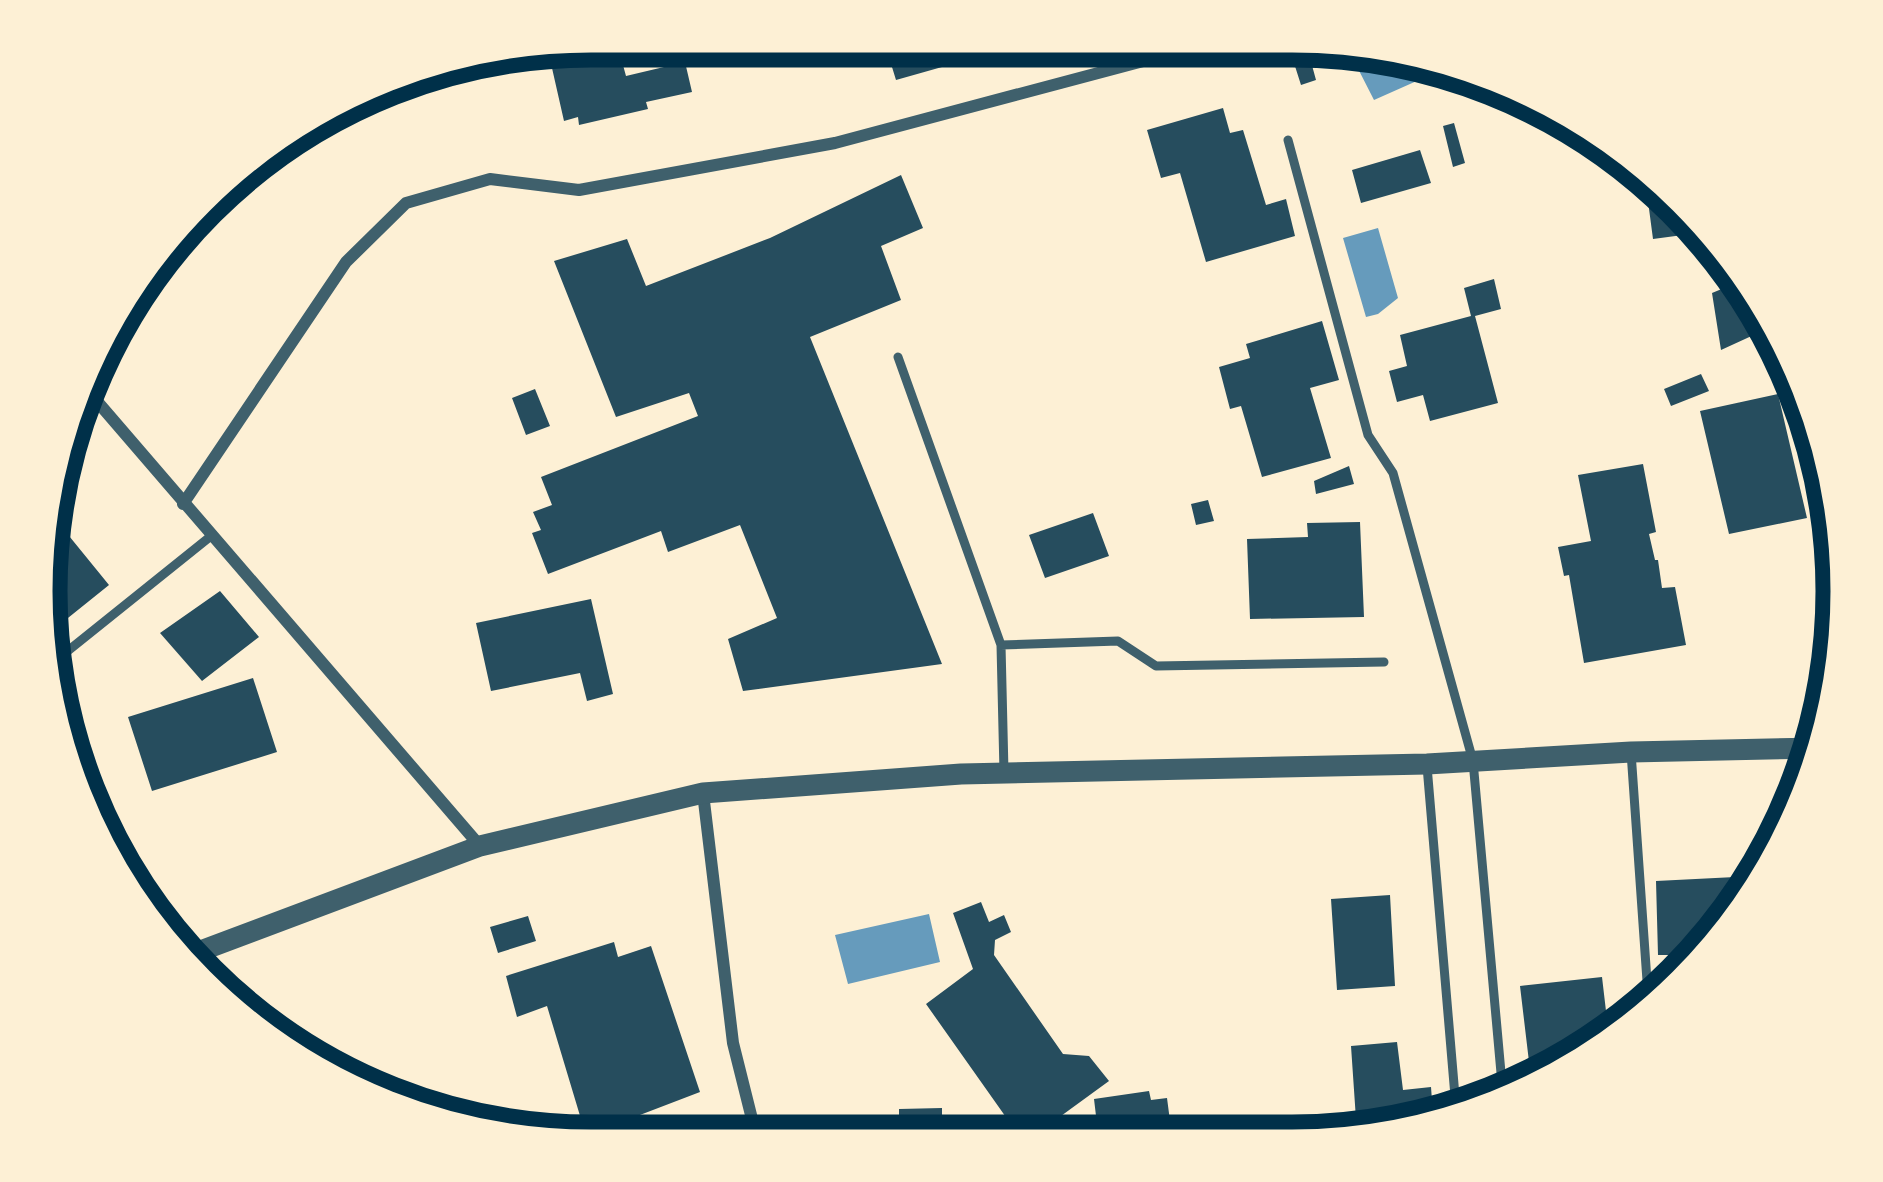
<svg xmlns="http://www.w3.org/2000/svg" width="1883" height="1182" font-family="'IBM Plex Sans',sans-serif">
<rect width="100%" height="100%" fill="#fdf0d5"/>
<!-- water -->
<path fill="#669bbc" d="M1365,44L1475,73V74L1456,80L1446,68L1374,100L1349,51Z
M1378,228L1398,298L1378,314L1366,317L1343,238Z
M929,914L940,962L848,984L835,935Z"/>
<!-- building -->
<path fill="#264d5e" d="M591,39H631L633,45L618,47L626,76L685,62L692,92L646,102L648,109L579,125L578,117L564,121L547,46Z
M884,41H984L988,54L896,80Z
M1310,58L1316,80L1301,85L1294,63Z
M1223,108L1230,133L1243,130L1266,205L1286,199L1295,236L1206,262L1180,173L1161,178L1147,130Z
M1454,123L1465,163L1453,167L1443,126Z
M1420,150L1431,183L1361,203L1352,170Z
M1644,171L1672,203L1698,233L1653,239Z
M901,175L923,228L881,246L901,300L810,337L942,664L743,691L728,639L777,618L740,525L668,552L661,531L548,574L532,533L541,530L533,512L552,505L541,477L698,416L689,393L616,417L554,261L627,239L646,286L770,238Z
M1494,279L1501,309L1475,316L1498,403L1430,421L1423,395L1397,402L1389,371L1407,366L1400,335L1471,316L1464,288Z
M1741,281L1767,311L1769,328L1721,350L1712,293Z
M1322,321L1339,380L1310,388L1331,458L1262,477L1241,406L1230,409L1219,367L1250,358L1246,344Z
M1701,374L1709,391L1671,406L1664,389Z
M535,389L550,426L526,435L512,398Z
M1778,394L1807,518L1729,534L1700,411Z
M1643,464L1656,532L1649,534L1655,560H1658L1662,588L1675,587L1686,645L1584,663L1569,575L1564,576L1558,547L1591,541L1578,475Z
M1349,466L1354,484L1316,494L1314,481Z
M1208,500L1214,521L1196,525L1191,504Z
M1093,513L1109,556L1045,578L1029,535Z
M52,515L109,585L53,630L43,618L39,590Z
M1360,522L1364,617L1250,619L1247,539L1308,537L1307,523Z
M220,591L259,637L202,681L160,633Z
M591,599L613,694L587,701L580,673L491,691L476,623Z
M253,678L277,752L152,791L128,717Z
M1755,876L1730,928L1676,972L1675,955H1658L1656,881Z
M1390,895L1395,986L1337,990L1331,899Z
M981,902L989,922L1004,915L1011,932L995,940L994,955L1063,1054L1089,1056L1109,1081L1028,1140H1022L926,1004L973,969L953,913Z
M528,916L536,941L498,953L490,927Z
M614,942L618,957L651,946L700,1092L619,1123L624,1139H587L547,1006L517,1017L506,976Z
M1602,977L1608,1028L1532,1087L1520,986Z
M1397,1042L1403,1090L1431,1087L1433,1114L1357,1134L1351,1046Z
M1149,1091L1151,1100L1167,1098L1170,1121L1186,1119L1188,1141H1099L1094,1099Z
M942,1108V1140H842L840,1121L899,1120V1109Z"/>
<g fill="none" stroke-linecap="round" stroke-linejoin="round">
<!-- service -->
<path stroke="#3f606c" stroke-width="9" d="M1288,140L1368,435L1393,473L1473,761L1503,1095
M898,357L1001,645L1004,772
M1001,645L1118,641L1156,666L1384,662
M49,666L211,536
M1631,752L1648,995
M1427,766L1456,1108"/>
<!-- minor -->
<path stroke="#3f606c" stroke-width="12" d="M83,385L480,846
M183,504L346,262L406,203L490,179L579,190L835,143L1211,43
M703,793L733,1043L757,1139"/>
<!-- tertiary -->
<path stroke="#3f606c" stroke-width="21" d="M187,956L480,846L703,793L961,774L1427,764L1631,752L1819,748"/>
</g>
<!-- crop -->
<path d="M0 0H1883V1182H0ZM591 60H1292A531 531 0 0 1 1823 591V591A531 531 0 0 1 1292 1122H591A531 531 0 0 1 60 591V591A531 531 0 0 1 591 60Z" fill="#fdf0d5" fill-rule="evenodd"/>
<path fill="none" stroke="#003049" stroke-width="15" d="M591 60H1292A531 531 0 0 1 1823 591V591A531 531 0 0 1 1292 1122H591A531 531 0 0 1 60 591V591A531 531 0 0 1 591 60Z"/>
</svg>
